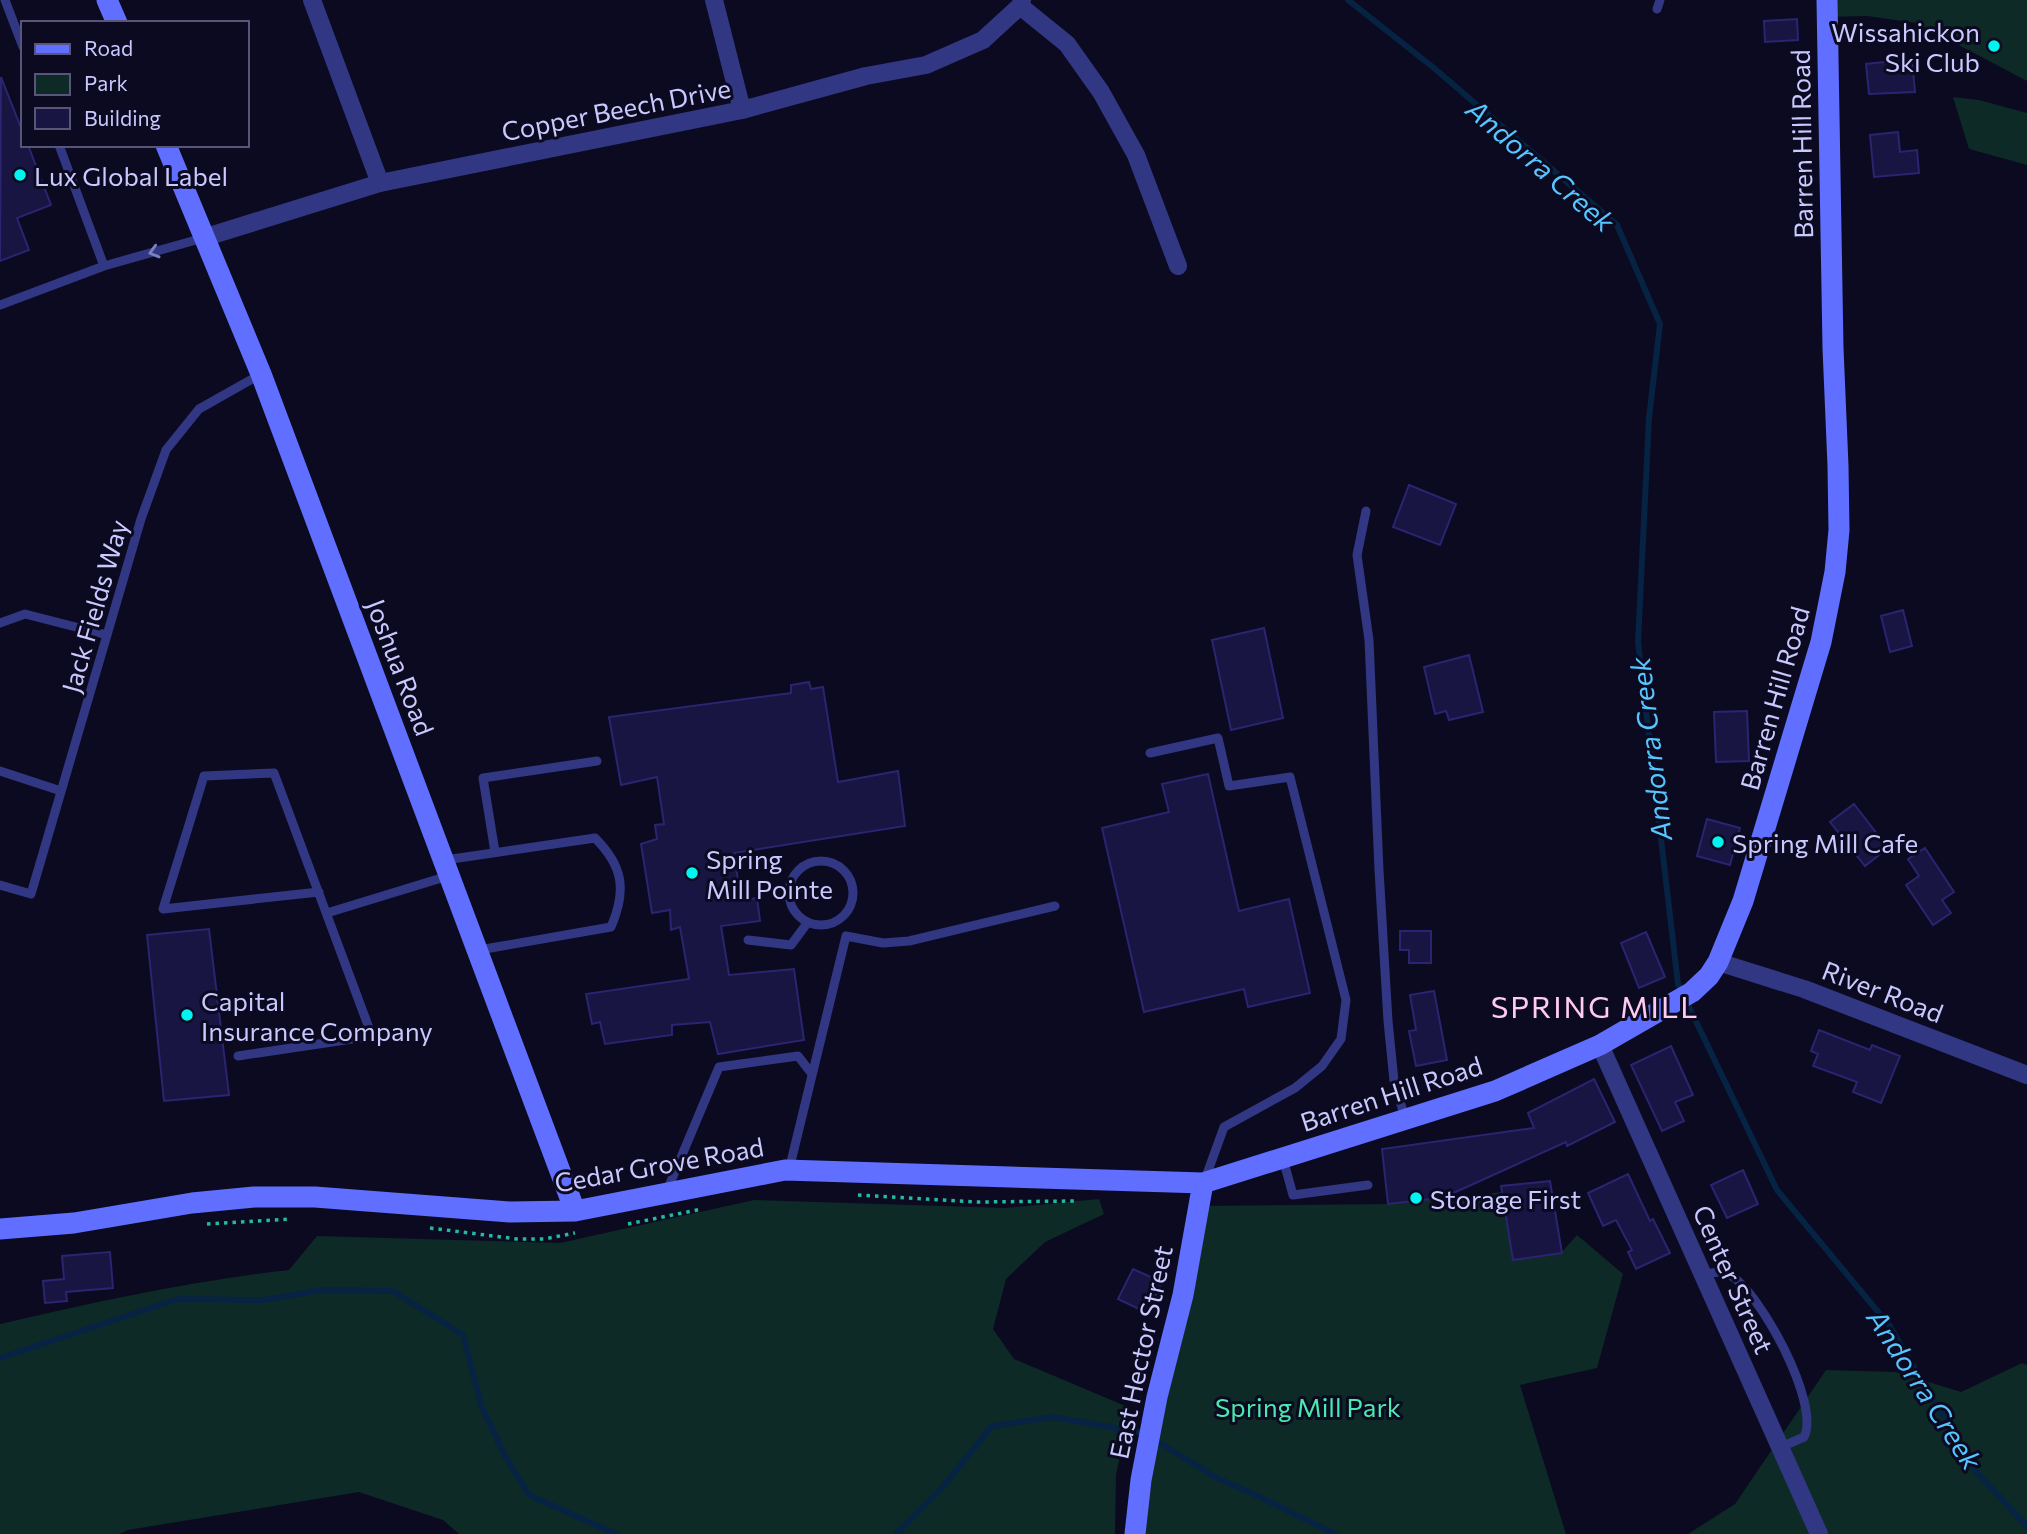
<svg xmlns="http://www.w3.org/2000/svg" width="2027" height="1534" font-family="Commissioner,sans-serif">
<rect width="100%" height="100%" fill="#0b0a20"/>
<!-- green -->
<path fill="#0d2a26" d="M1827,0H2027V81L1917,23L1867,16L1827,17Z
M1953,97L1979,100L2027,113V165L1969,149Z
M1502,1192L1513,1260L1561,1253L1577,1235L1623,1274L1597,1368L1520,1385L1566,1534H1141L1199,1206L1388,1204Z
M1099,1199L1104,1214L1045,1242L1006,1279L993,1329L1014,1359L1130,1408L1116,1475L1115,1534H459L443,1520L359,1492L128,1530L119,1534H0V1324C96,1302 191,1281 289,1270L317,1236L560,1243L754,1200L1005,1208Z
M2022,1363L2027,1365V1534H1688L1735,1504L1826,1370L1896,1372L1961,1392Z"/>
<g fill="none" stroke-linecap="round" stroke-linejoin="round">
<!-- stream -->
<path stroke="#062343" stroke-width="6" d="M1348,0L1434,68L1617,225L1660,324L1649,418L1638,642L1678,984L1777,1190L1889,1325L1977,1473L2027,1526
M0,1358L178,1299L263,1300L321,1290L393,1291L463,1335L481,1405L505,1456L529,1495L616,1534
M896,1534L942,1488L992,1426L1053,1417L1144,1433L1215,1477L1260,1497L1335,1534"/>
</g>
<!-- building -->
<path fill="#191542" stroke="#2a2471" stroke-width="2" d="M1797,19L1798,40L1765,42L1764,21Z
M1912,59L1915,92L1869,94L1866,64Z
M1,77L23,133V145H28L51,205L17,218L29,250L0,261Z
M1898,132L1900,152L1917,150L1919,173L1874,177L1870,135Z
M1409,485L1456,504L1440,545L1393,527Z
M1903,610L1912,646L1890,652L1881,616Z
M1264,628L1283,718L1231,730L1212,640Z
M1469,655L1483,712L1449,720L1446,711L1435,714L1424,667Z
M809,682L811,689L823,687L838,782L898,771L905,826L734,853L741,901L757,898L760,921L721,926L729,975L794,969L804,1040L718,1054L710,1022L672,1025V1035L605,1044L600,1022L592,1024L586,994L689,979L680,927L671,930L670,910L652,913L641,844L657,839L655,825L664,824L657,777L621,785L609,717L791,693V685Z
M1747,711L1749,761L1716,762L1714,712Z
M1208,774L1239,911L1289,899L1310,993L1248,1007L1244,989L1144,1012L1102,828L1169,812L1162,784Z
M1854,804L1888,848L1865,866L1830,822Z
M1707,819L1740,828L1730,865L1697,856Z
M1925,848L1954,892L1942,900L1951,913L1933,925L1906,885L1919,876L1908,859Z
M209,929L229,1095L164,1101L147,935Z
M1400,931H1431V963H1409V950H1400Z
M1646,932L1665,977L1639,988L1621,943Z
M1434,991L1447,1060L1416,1066L1409,1031L1416,1030L1410,995Z
M1819,1030L1870,1050L1872,1045L1900,1056L1881,1103L1853,1092L1857,1082L1813,1066L1818,1054L1811,1051Z
M1671,1046L1693,1095L1675,1102L1684,1121L1662,1131L1631,1065Z
M1594,1079L1615,1122L1567,1146L1566,1142L1449,1195V1197L1388,1204L1382,1149L1534,1128L1528,1113Z
M1743,1170L1758,1204L1727,1218L1711,1185Z
M1628,1174L1650,1221L1653,1219L1670,1253L1636,1269L1628,1252L1632,1250L1616,1220L1603,1226L1588,1193Z
M1550,1181L1562,1253L1513,1260L1501,1186Z
M110,1252L113,1288L66,1292L67,1301L45,1303L43,1281L64,1279L62,1256Z
M1133,1269L1162,1282L1147,1313L1118,1299Z"/>
<g fill="none" stroke-linecap="round" stroke-linejoin="round">
<!-- path -->
<path stroke="#21bb9f" stroke-width="3.5" stroke-dasharray="3.5 5" stroke-linecap="butt" d="M858,1195L977,1202L1074,1201
M207,1224L290,1219
M628,1224L702,1209
M430,1228L517,1239H544L575,1233"/>
<!-- lane -->
<path stroke="#313783" stroke-width="9" d="M5,0L23,47
M1657,9L1660,0
M59,145L104,266
M0,305L104,266L203,238
M1366,511L1357,555L1369,640L1379,870L1388,1021L1394,1081L1405,1118
M0,623L25,614L107,635
M1150,753L1218,738L1229,786L1290,777L1346,1000L1341,1039L1322,1066L1295,1088L1224,1127L1204,1182
M0,771L61,791
M495,852L483,778L597,761
M445,860L595,838C623,866 627,890 611,927L479,950
M789 893a32 32 0 1 1 64 0a32 32 0 1 1-64 0Z
M0,885L31,894L141,519L166,450L199,409L261,374
M327,913L448,876
M748,940L791,945L808,922
M238,1056L372,1036L274,773L204,776L163,909L319,892
M1283,1159L1293,1195L1368,1185
M789,1170L846,936L883,943L909,941L1055,906
M666,1193L719,1067L798,1056L812,1074
M1703,1275C1712,1273 1721,1270 1730,1275C1760,1292 1821,1404 1804,1437L1781,1447"/>
<!-- street -->
<path stroke="#313783" stroke-width="18" d="M312,0L380,183
M714,0L742,110
M1020,6L1067,44L1101,92L1136,155L1178,266
M203,238L380,183L742,110L866,76L926,65L983,40L1020,6L1022,0
M1718,962L1804,989L2027,1075
M1600,1045L1819,1534"/>
<!-- secondary -->
<path stroke="#606fff" stroke-width="21" d="M107,0L117,23
M166,145L261,374L575,1211
M0,1229L74,1223L192,1203L254,1197H315L510,1212L575,1211L785,1170L1203,1183L1495,1091L1600,1045L1692,992L1709,976L1718,962L1743,901L1821,642L1835,572L1839,530L1838,466L1833,348L1827,0
M1135,1534L1141,1480L1157,1397L1183,1295L1203,1183"/>
</g>
<!-- one-way arrows -->
<defs><path id="oneway-chevron" d="M-2-3.5L2.5 0L-2 3.5" fill="none" stroke-width="1.6" stroke-linecap="round" stroke-linejoin="round" transform="scale(1.75)"/></defs>
<use stroke="#7d80c1" href="#oneway-chevron" transform="translate(154 252) rotate(164)"/>
<!-- markers -->
<g fill="#00f4f0" stroke="#0b0a20" stroke-width="2.5">
<circle cx="1994" cy="46" r="7"/>
<circle cx="20" cy="175" r="7"/>
<circle cx="1718" cy="842" r="7"/>
<circle cx="692" cy="873" r="7"/>
<circle cx="187" cy="1015" r="7"/>
<circle cx="1416" cy="1198" r="7"/>
</g>
<g text-anchor="middle" dominant-baseline="central" stroke-width="6" stroke-linejoin="round" paint-order="stroke">
<!-- poi labels -->
<g font-size="26" fill="#c9c9ff" stroke="#0b0a20" text-anchor="start">
<text x="1980" y="31" text-anchor="end">Wissahickon<tspan x="1980" dy="30">Ski Club</tspan></text>
<text x="34" y="175">Lux Global Label</text>
<text x="1732" y="842">Spring Mill Cafe</text>
<text x="706" y="858">Spring<tspan x="706" dy="30">Mill Pointe</tspan></text>
<text x="201" y="1000">Capital<tspan x="201" dy="30">Insurance Company</tspan></text>
<text x="1430" y="1198">Storage First</text>
</g>
<!-- street labels -->
<g font-size="26" fill="#c9c9ff" stroke="#0b0a20">
<text transform="translate(616 109) rotate(-11)">Copper Beech Drive</text>
<text transform="translate(1801 144) rotate(-91)">Barren Hill Road</text>
<text transform="translate(94 606) rotate(-74)">Jack Fields Way</text>
<text transform="translate(401 667) rotate(69)">Joshua Road</text>
<text transform="translate(1774 698) rotate(-74)">Barren Hill Road</text>
<text transform="translate(1883 991) rotate(21)">River Road</text>
<text transform="translate(1391 1093) rotate(-18)">Barren Hill Road</text>
<text transform="translate(659 1164) rotate(-10)">Cedar Grove Road</text>
<text transform="translate(1734 1279) rotate(66)">Center Street</text>
<text transform="translate(1140 1352) rotate(-78)">East Hector Street</text>
</g>
<!-- park labels -->
<g font-size="26" fill="#4aeaaf" stroke="#0b0a20">
<text x="1308" y="1406">Spring Mill Park</text>
</g>
<!-- water labels -->
<g font-size="28" font-style="italic" fill="#57c5ff" stroke="#0b0a20">
<text transform="translate(1541 165) rotate(41)">Andorra Creek</text>
<text transform="translate(1650 749) rotate(-97)">Andorra Creek</text>
<text transform="translate(1925 1389) rotate(57)">Andorra Creek</text>
</g>
<!-- quarter labels -->
<g font-size="30" letter-spacing="2" fill="#ffcbf2" stroke="#0b0a20">
<text x="1595" y="1005">SPRING MILL</text>
</g>
</g>
<!-- legend -->
<rect x="21" y="21" width="228" height="126" fill="#0b0a20" stroke="#575679" stroke-width="2"/>
<rect x="35" y="44" width="35" height="10" fill="#606fff" stroke="#575679" stroke-width="2"/>
<text x="84" y="56" font-size="21" fill="#c9c9ff">Road</text>
<rect x="35" y="74" width="35" height="21" fill="#0d2a26" stroke="#575679" stroke-width="2"/>
<text x="84" y="91" font-size="21" fill="#c9c9ff">Park</text>
<rect x="35" y="108" width="35" height="21" fill="#191542" stroke="#575679" stroke-width="2"/>
<text x="84" y="126" font-size="21" fill="#c9c9ff">Building</text>
</svg>
